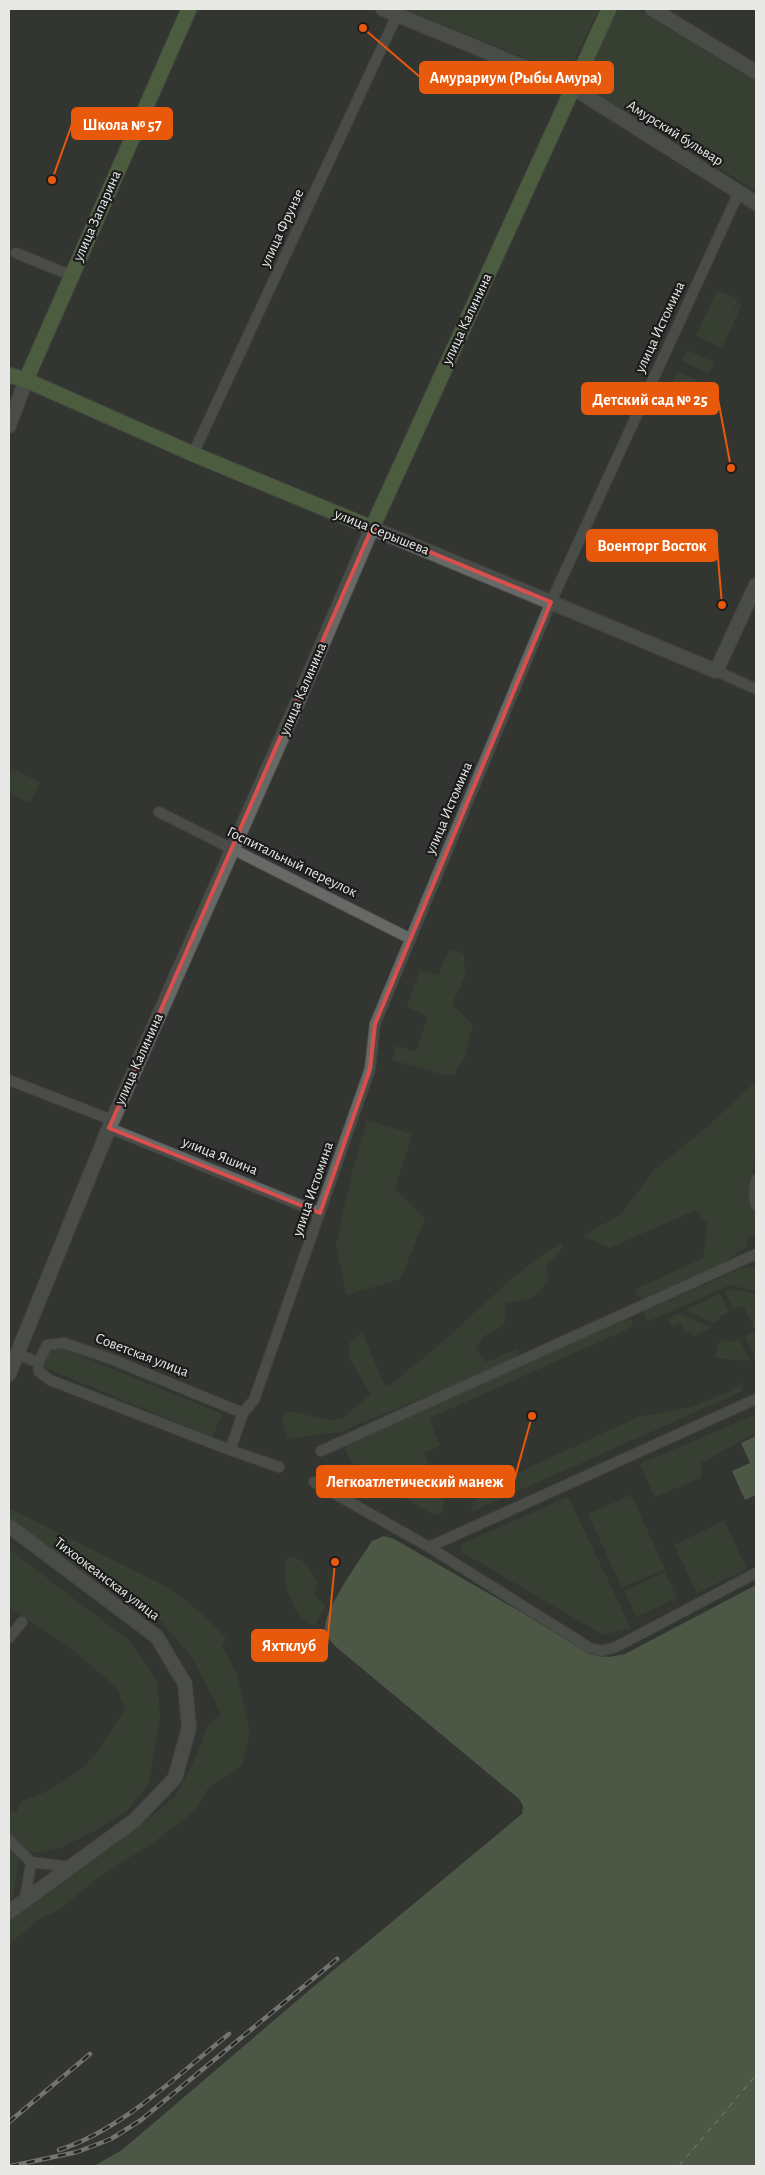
<svg xmlns="http://www.w3.org/2000/svg" width="765" height="2175" font-family="'Alegreya Sans',sans-serif">
<rect width="100%" height="100%" fill="#333532"/>
<!-- green -->
<path fill="#3b4c32" d="M406,9H599L567,76Z
M618,9H636L756,81V191L580,83Z
M717,290L738,299L724,332L738,302L742,304L722,348L696,336Z
M687,350L714,362L709,374L682,361Z
M677,371L705,384L698,400L670,387Z
M12,769L40,782L30,803L9,793V777Z
M449,949L464,954L465,976L452,1004L473,1025L465,1057L454,1075H444L392,1060L396,1046L416,1051L428,1016L407,1007L420,970L438,975Z
M756,1081V1139L753,1173L756,1188V1234L746,1238L748,1246L724,1262L641,1299L634,1290L703,1258L707,1224L696,1210L609,1248L583,1236L621,1214L654,1170L707,1127Z
M367,1120L412,1134L395,1189L425,1218L401,1279L346,1295L336,1244L352,1173Z
M562,1242L563,1248L547,1265L549,1281L533,1298L506,1303L504,1325L484,1336L475,1348L486,1362L518,1349L517,1359L340,1432L287,1439L282,1420L286,1411L333,1420L342,1418L371,1394L348,1357L350,1342L362,1333L385,1386L393,1383C405,1372 419,1362 432,1351C475,1314 513,1272 562,1242Z
M756,1266V1291L730,1285L647,1322L643,1312L740,1269Z
M732,1289L756,1294V1360L745,1336L755,1331L743,1305L733,1309L725,1292Z
M720,1294L729,1312L719,1317L720,1320L714,1323L685,1310Z
M680,1313L712,1328L693,1336L691,1332L686,1334L681,1323L672,1327L668,1318Z
M631,1319L633,1324L628,1329L432,1417L430,1422L440,1445L424,1453L445,1501L442,1513L434,1515L355,1468L344,1448L361,1438L623,1321Z
M739,1338L750,1361L714,1358L721,1339L730,1342Z
M52,1344L222,1414L212,1437L43,1367Z
M742,1383L741,1392L471,1512L474,1501L500,1481L638,1417L691,1407L728,1392Z
M756,1414V1433L701,1463V1478L655,1497L640,1464Z
M631,1495L665,1569L622,1588L588,1514Z
M568,1497L631,1628L603,1635L460,1551L461,1544Z
M9,1508L169,1588L202,1613L226,1638L222,1646L237,1673L250,1733L242,1766L208,1788L196,1810L158,1839L91,1883L61,1909L41,1918L9,1944V1920L58,1880L147,1820L176,1796L194,1761L207,1727L221,1714L193,1659L154,1613L93,1578L9,1518Z
M724,1521L747,1569L697,1593L674,1545Z
M9,1549L131,1642L157,1680L160,1717L149,1783L128,1810L98,1829L63,1847L40,1853L19,1850L14,1896L9,1900V1810L16,1813L21,1801C44,1795 77,1776 93,1757C105,1742 114,1725 125,1709L116,1687L67,1645L9,1607Z
M291,1557C306,1559 310,1570 318,1582L314,1595L326,1606L314,1626C310,1623 304,1621 301,1617C289,1602 282,1578 285,1560Z
M665,1572L677,1598L636,1617L624,1591Z"/>
<!-- water -->
<path fill="#6c8261" d="M756,1436V1495L745,1500L732,1471L750,1463L741,1443Z
M384,1536L394,1539L594,1654L609,1657L625,1654L756,1585V2166H94L122,2150L306,1993L522,1814L523,1806L519,1799L335,1646C331,1641 325,1636 325,1629C324,1609 360,1560 372,1541Z"/>
<g fill="none" stroke-linecap="round" stroke-linejoin="round">
<!-- ferry -->
<path stroke="#bfe4ab" stroke-width="1" stroke-dasharray="6 5" stroke-linecap="butt" d="M679,2166L756,2075"/>
<!-- street casing -->
<g stroke="#50514f" stroke-width="12">
<path id="street" d="M16,253L70,275
M193,454L397,15
M716,671L756,689
M159,812L411,939
M9,1080L112,1120
M109,1128L320,1213
M756,1180L754,1193L756,1205
M17,1353L38,1363
M243,1413L111,1359L64,1343L47,1345L38,1363L39,1372L50,1380L230,1450L279,1467
M230,1450L243,1413L254,1400L370,1069L375,1024L551,602L739,192
M321,1451L756,1254
M314,1482L429,1547L590,1648L602,1651L616,1647L756,1573
M429,1547L756,1399
M9,1638L22,1622
M9,1840L31,1862L70,1867
M25,1900L31,1862"/>
</g>
<!-- secondary casing -->
<g stroke="#50514f" stroke-width="16">
<path id="secondary" d="M383,9L572,87L756,203
M652,9L756,72
M9,426L26,380
M9,1374L109,1128L291,717L372,528L716,671L756,585
M9,1526L157,1637L185,1684L189,1728L175,1778L135,1820L9,1912"/>
</g>
<!-- primary casing -->
<g stroke="#50514f" stroke-width="17">
<path id="primary" d="M9,375L26,380L193,454L372,528L609,9
M26,380L189,9"/>
</g>
<!-- street -->
<use href="#street" stroke="#666965" stroke-width="10"/>
<!-- secondary -->
<use href="#secondary" stroke="#666965" stroke-width="14"/>
<!-- primary -->
<use href="#primary" stroke="#688e4f" stroke-width="15"/>
<!-- rail casing -->
<g stroke="#c1c3c0" stroke-width="4.5">
<path id="rail" d="M9,2122L90,2054
M59,2150C123,2129 176,2076 229,2034
M11,2166L77,2152L111,2139L141,2120L337,1959"/>
</g>
<!-- rail -->
<use href="#rail" stroke="#1b1c1b" stroke-width="2.5" stroke-dasharray="8" stroke-linecap="butt"/>
</g>
<!-- marked area -->
<path d="M0 0H765V2175H0ZM372,528L551,602L375,1024L370,1069L320,1213L109,1128Z" fill="#333532" fill-opacity=".55" fill-rule="evenodd"/>
<path fill="none" stroke="#da4f4e" stroke-width="4" stroke-linejoin="round" d="M372,528L551,602L375,1024L370,1069L320,1213L109,1128Z"/>
<g text-anchor="middle" dominant-baseline="central" stroke-width="4.5" stroke-linejoin="round" paint-order="stroke">
<!-- street labels -->
<g font-size="15" fill="#e8e9e7" stroke="#1b1c1b">
<text transform="translate(675 133) rotate(32)">Амурский бульвар</text>
<text transform="translate(97 216) rotate(-66)">улица Запарина</text>
<text transform="translate(282 228) rotate(-65)">улица Фрунзе</text>
<text transform="translate(467 319) rotate(-65)">улица Калинина</text>
<text transform="translate(660 327) rotate(-65)">улица Истомина</text>
<text transform="translate(382 532) rotate(22)">улица Серышева</text>
<text transform="translate(303 689) rotate(-67)">улица Калинина</text>
<text transform="translate(449 808) rotate(-67)">улица Истомина</text>
<text transform="translate(292 862) rotate(26)">Госпитальный переулок</text>
<text transform="translate(139 1059) rotate(-66)">улица Калинина</text>
<text transform="translate(220 1156) rotate(22)">улица Яшина</text>
<text transform="translate(313 1189) rotate(-71)">улица Истомина</text>
<text transform="translate(142 1355) rotate(21)">Советская улица</text>
<text transform="translate(107 1579) rotate(37)">Тихоокеанская улица</text>
</g>
</g>
<!-- callouts -->
<path fill="none" stroke="#e8590c" stroke-width="2" d="M363 28L420 77M52 180L72 124M731 468L718 399M722 605L717 546M532 1416L514 1481M335 1562L327 1646"/>
<g fill="#e8590c" stroke="#1b1c1b" stroke-width="2">
<circle cx="363" cy="28" r="5"/>
<circle cx="52" cy="180" r="5"/>
<circle cx="731" cy="468" r="5"/>
<circle cx="722" cy="605" r="5"/>
<circle cx="532" cy="1416" r="5"/>
<circle cx="335" cy="1562" r="5"/>
</g>
<g fill="#e8590c" stroke="#e8590c" stroke-width="2">
<rect x="420" y="62" width="193" height="31" rx="5"/>
<rect x="72" y="108" width="100" height="31" rx="5"/>
<rect x="582" y="383" width="136" height="31" rx="5"/>
<rect x="587" y="530" width="130" height="31" rx="5"/>
<rect x="317" y="1466" width="197" height="31" rx="5"/>
<rect x="252" y="1630" width="75" height="31" rx="5"/>
</g>
<g font-size="16" text-anchor="middle" font-weight="bold" fill="#fff">
<text x="516" y="83">Амурариум (Рыбы Амура)</text>
<text x="122" y="130">Школа № 57</text>
<text x="650" y="405">Детский сад № 25</text>
<text x="652" y="551">Военторг Восток</text>
<text x="415" y="1487">Легкоатлетический манеж</text>
<text x="289" y="1651">Яхтклуб</text>
</g>
<!-- border -->
<rect width="765" height="2175" fill="none" stroke="#e8e9e7" stroke-width="20"/>
</svg>
